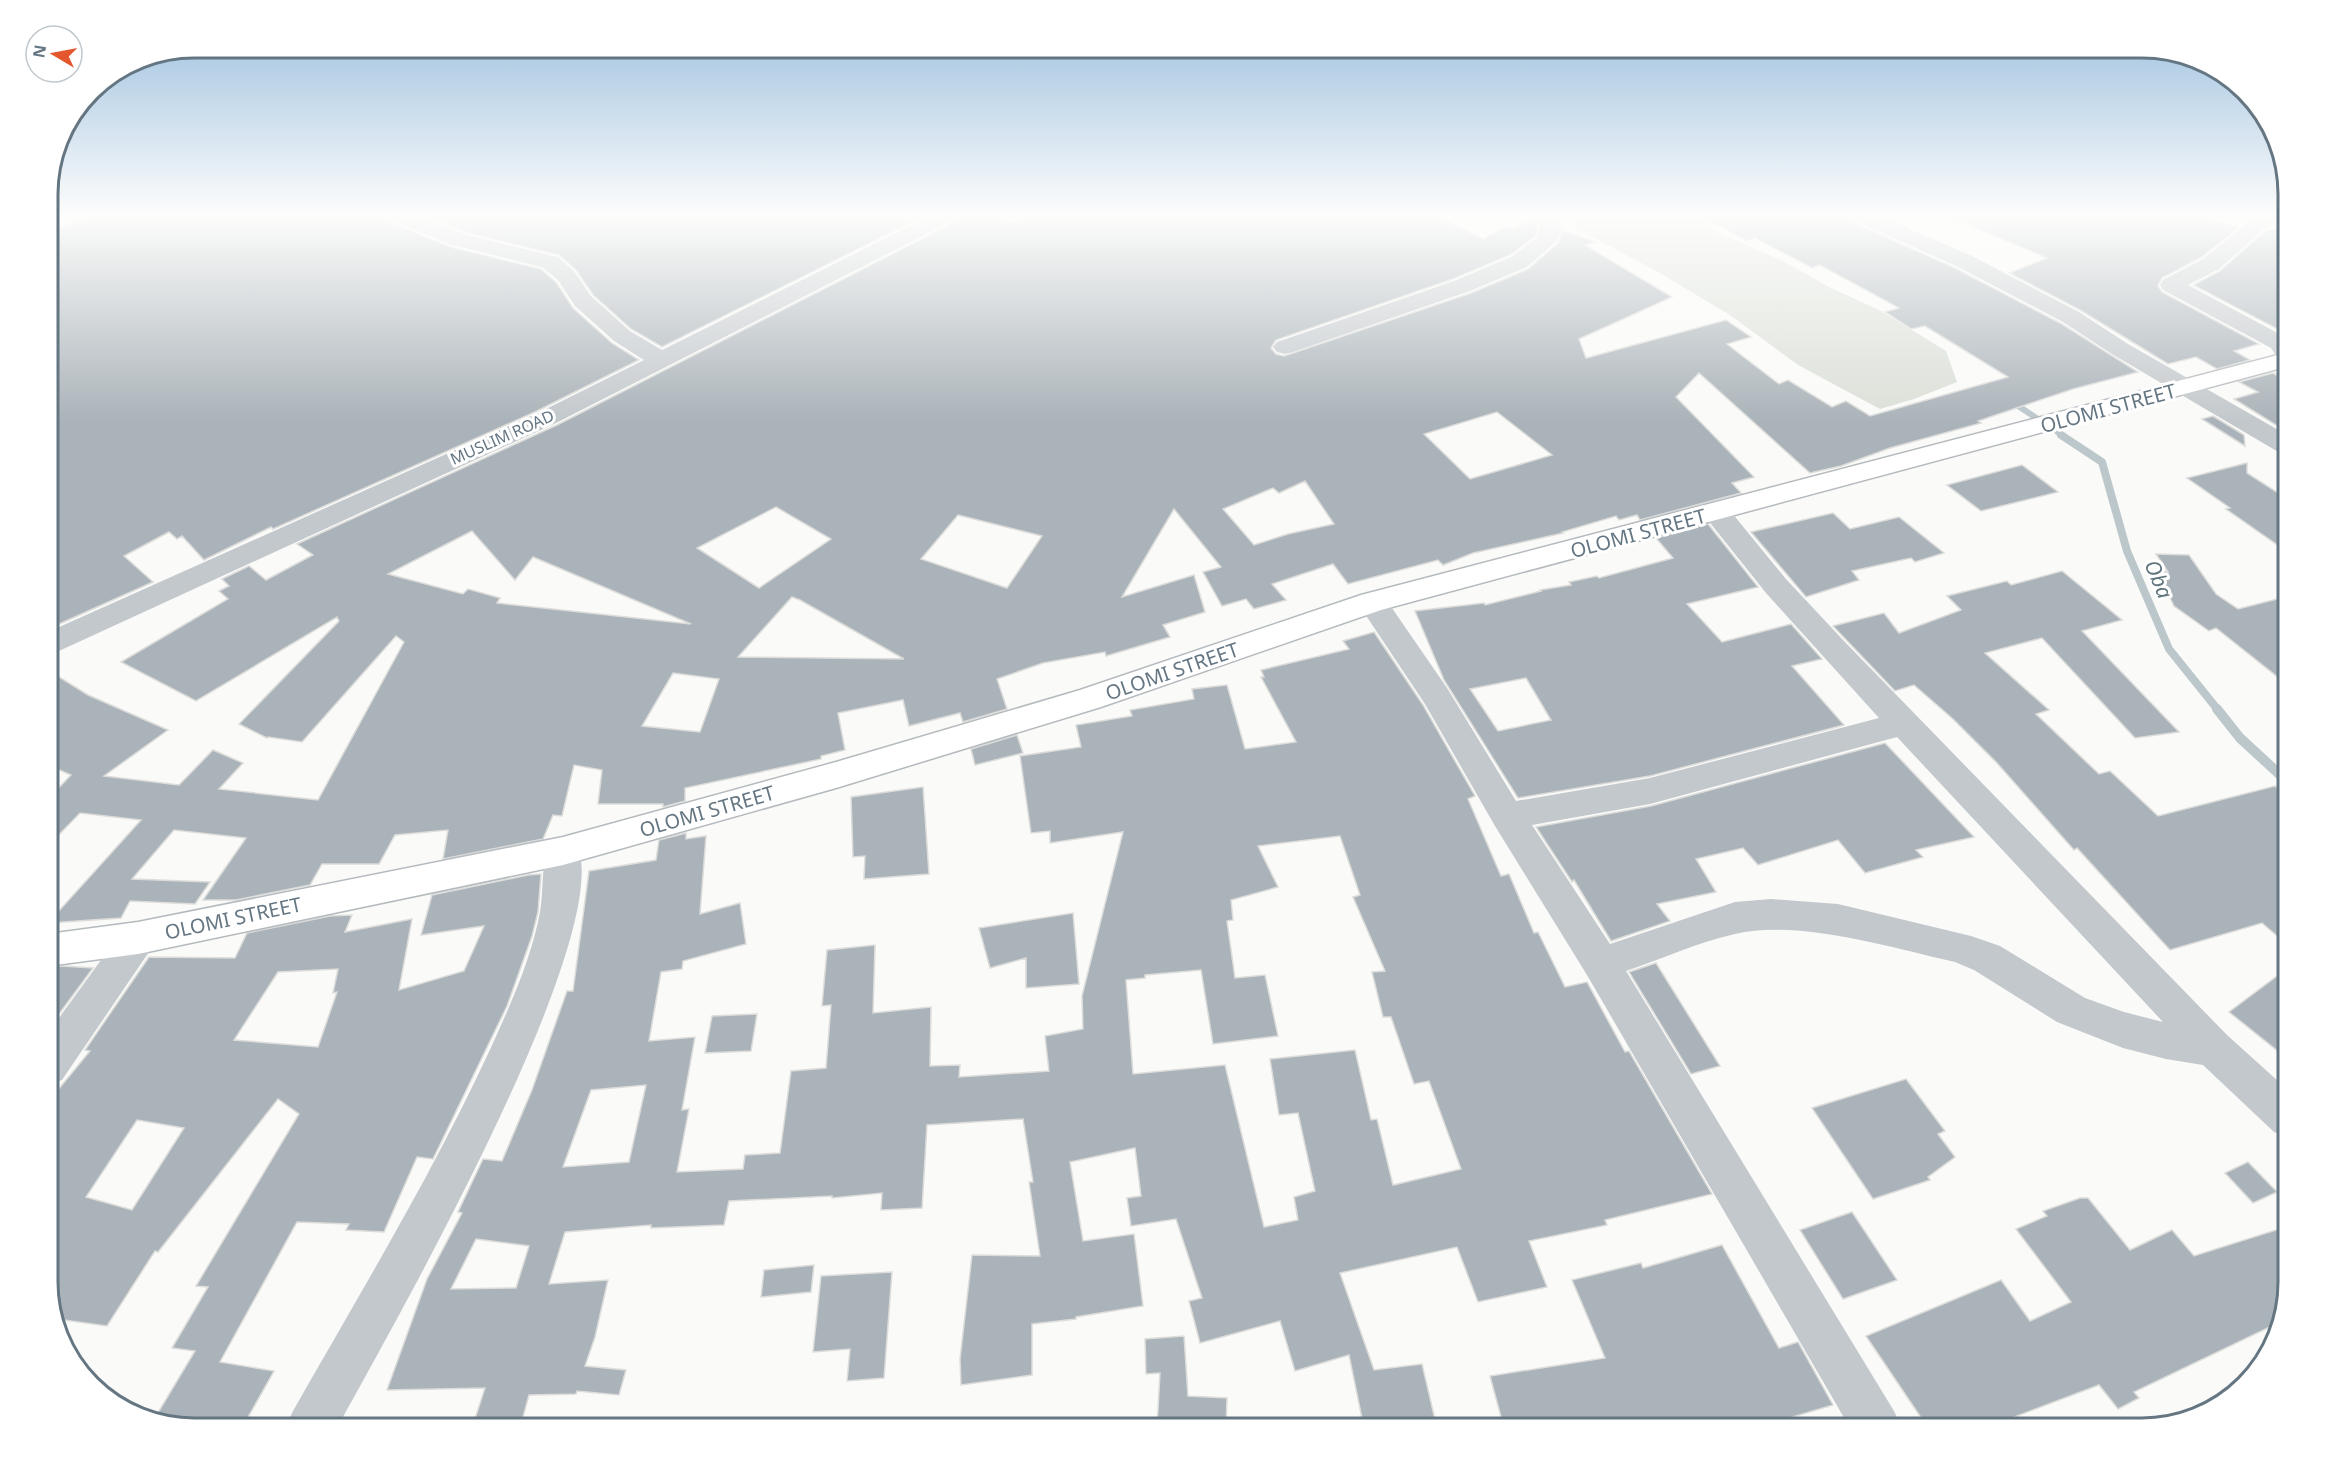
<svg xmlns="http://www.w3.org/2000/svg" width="2337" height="1476" font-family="'Noto Sans',sans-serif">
<rect width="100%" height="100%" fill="#fafaf8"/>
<!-- green -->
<path fill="#dadfd7" d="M1690,215L1723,235L1779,259L1829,287L1881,311L1946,351L1957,382L1914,399L1880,409L1798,365L1730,315L1658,272L1576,228L1569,215Z"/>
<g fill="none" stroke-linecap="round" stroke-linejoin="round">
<!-- stream-far2 -->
<path stroke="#bbc7cb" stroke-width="6" d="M2009,400L2064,436"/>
<!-- stream-far1 -->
<path stroke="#bbc7cb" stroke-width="8" d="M2061,435L2102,462L2127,551L2169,649L2218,710"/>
<!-- stream -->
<path stroke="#bbc7cb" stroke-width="10" d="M2217,709L2240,738L2289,783"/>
</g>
<!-- building -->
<path fill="#aab3b9" stroke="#dcdcda" stroke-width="1.5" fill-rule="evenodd" d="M90,215H383L387,221L451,247L541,269L556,282L573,308L612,343L639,360L537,411L273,529L271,527L204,560L182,536L177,539L169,532L124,556L153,582L48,629V233Z
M423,215H926L662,347L631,329L593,295L576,270L559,255L468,233Z
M961,215H999L1013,223L1029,215H1436L1483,239L1507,226L1515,229L1531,218L1538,221L1536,236L1510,255L1453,279L1276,340L1271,348L1276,354L1284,356L1471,293L1528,269L1559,242L1563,230L1596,242L1585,245L1672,297L1579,339L1586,358L1726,320L1751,337L1727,344L1779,384L1788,380L1832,407L1846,401L1870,416L2008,377L1925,326L1911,329L1885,312L1899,308L1820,265L1812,268L1755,238L1747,241L1698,215H1846L1850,221L1955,268L2062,324L2138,372L2073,389L1978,421L1981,423L1890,448L1841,466L1810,473L1699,373L1676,397L1754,477L1732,483L1741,493L1640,520L1637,515L1619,520L1616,516L1562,532L1563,533L1473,553L1443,565L1438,560L1348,584L1333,564L1272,584L1286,600L1254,609L1246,599L1222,606L1203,572L1221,567L1174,509L1122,597L1194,575L1205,612L1163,625L1170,637L1106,656L1105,652L1043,663L997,679L1007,709L963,722L960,713L909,726L903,700L838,713L845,750L821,756V759L685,788V801L663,807V804H598L602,770L574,765L562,816L553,815L543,839L443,859L448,830L395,835L379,864H322L310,885L236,900H203L246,838L174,830L132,879L210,882L195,904L130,901L121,918L48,923L141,820L80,813L48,846V799L71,775L48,765V670L88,695L168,730L104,776L179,785L213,750L243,763L219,789L318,800L404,642L396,636L302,742L268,737L267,738L239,724L339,621L337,617L196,701L121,662L228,599L219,591L229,586L222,579L249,566L266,580L313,555L297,544L557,425L957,221ZM1497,412L1552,455L1470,479L1424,434ZM1305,481L1334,524L1288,534L1254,545L1223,509L1273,488L1279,493ZM776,507L831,539L759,588L697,548ZM958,515L1042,536L1007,588L921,559ZM472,531L515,580L533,557L691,624L497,603L500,598L468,589L463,594L388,574ZM792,597L800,600L904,659L738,657ZM673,673L719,679L700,732L642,726Z
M1945,215H2201L2239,227L2202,257L2162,278L2158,286L2162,292L2259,344L2234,351L2250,360L2217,369L2196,357L2168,364L2080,310L2009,273L2047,258Z
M2289,225V335L2193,285L2220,271L2265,231Z
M2273,373L2289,382V433L2234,399L2258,392L2239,382Z
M2213,416L2244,435L2245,446L2202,419Z
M2247,463V473L2289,500V553L2226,509L2230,508L2187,478Z
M2022,465L2058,492L1981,511L1947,485Z
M1833,513L1850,529L1899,517L1944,553L1915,562L1911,558L1852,571L1859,580L1806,597L1751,532Z
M1708,524L1758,587L1687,604L1722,642L1791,624L1822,659L1792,666L1844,725L1650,776L1518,798L1444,680L1415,611L1484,603L1485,605L1541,591L1540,590L1571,585L1569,582L1597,576L1599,578L1673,558L1656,538ZM1526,678L1551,720L1498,731L1470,689Z
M2156,554L2189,555L2216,594L2238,609L2289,596V686L2216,628L2209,631L2174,606L2157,570L2168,572Z
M2062,571L2122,620L2082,631L2179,732L2135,738L2042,638L1985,653L2049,710L2036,714L2099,774L2110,771L2158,816L2275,786L2289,800V946L2262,923L2170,950L2077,848L2074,850L1997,763L1953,719L1914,685L1895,691L1833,626L1884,613L1899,633L1961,610L1947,596L2007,581L2011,585Z
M1374,632L1423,705L1475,796L1468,799L1501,876L1509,874L1534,933L1538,932L1565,987L1587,982L1625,1052L1629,1051L1712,1194L1605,1220L1607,1225L1529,1241L1547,1287L1478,1302L1457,1247L1340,1273L1374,1370L1422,1364L1437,1428H1364L1349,1355L1295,1371L1280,1321L1200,1343L1189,1301L1202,1298L1176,1219L1131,1226L1127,1198L1141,1196L1135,1148L1070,1162L1083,1241L1134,1234L1143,1306L1076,1317V1319L1032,1324V1375L961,1385L960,1359L972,1255L1040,1256L1029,1182H1033L1023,1119L927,1125L922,1208L881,1210L882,1193L832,1198V1196L729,1201L724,1225L651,1228V1225L565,1232L549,1284L608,1280L595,1337L585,1366L626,1370L619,1395L577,1391L576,1394L529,1395L520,1428H472L485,1388L387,1390L427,1279L462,1213L458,1212L483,1159L502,1161L532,1090L567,991H573L589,871L656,860L659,840L686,833V839L706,836L700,914L740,903L746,944L683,961L682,969L661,972L649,1041L695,1037L682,1110L689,1109L677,1172L743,1169L745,1155L780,1153L791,1071L826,1068L831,1005L822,1006L827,950L875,945L873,1013L931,1007L930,1066L960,1065L959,1077L1049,1071L1045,1036L1083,1029L1082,996L1123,832L1050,843V831L1031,833L1020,756L1081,747L1076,725L1132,716L1130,710L1194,699L1192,689L1227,685L1245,749L1296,742L1261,677H1264L1261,670L1349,649L1343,641ZM1340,836L1360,895L1353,897L1385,971L1372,972L1383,1017H1391L1414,1084L1429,1081L1461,1169L1393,1185L1377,1119L1371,1120L1355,1050L1270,1059L1279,1115L1298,1113L1315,1191L1294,1197L1298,1220L1264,1227L1225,1065L1133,1074L1126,980L1145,978V975L1201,970L1213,1044L1278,1036L1265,975L1235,978L1227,921L1233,920L1231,900L1278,887L1258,846ZM646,1085L629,1162L563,1167L591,1090ZM476,1239L529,1246L516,1288L451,1289Z
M1017,735L1023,753L975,765L971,749Z
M1885,743L1974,837L1916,850L1923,857L1865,873L1838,840L1758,865L1743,848L1696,859L1716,892L1657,904L1670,921L1611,941L1574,880L1572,882L1536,827L1651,806Z
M923,787L929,874L864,879L865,856L853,857L851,797Z
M541,874L538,912L532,936L507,1006L433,1159L417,1157L384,1232L346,1230L349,1224L297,1222L220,1362L274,1371L242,1428H194L156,1416L195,1351L172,1348L208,1287L196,1286L299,1114L278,1099L158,1252L155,1251L107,1326L57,1319L48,1291V1102L90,1051L85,1050L149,957L235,958L247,933L330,916L352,915L345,932L412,919L399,990L464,971L484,926L421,935L432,895L528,875ZM338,969L333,993L337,992L318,1047L234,1040L278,972ZM137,1120L184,1128L132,1210L86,1197Z
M1073,913L1079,984L1026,988V958L990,968L979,928Z
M1656,963L1720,1066L1691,1074L1629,972Z
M62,966L93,968L48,1029V968Z
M2289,967V1060L2229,1012Z
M757,1014L751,1051L705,1053L712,1016Z
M1906,1079L1945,1131L1938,1134L1955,1157L1928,1177L1930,1180L1873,1199L1812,1108Z
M2248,1162L2277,1192L2253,1203L2225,1173Z
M2080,1198H2088L2130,1250L2172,1230L2194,1256L2289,1226V1282L2276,1324L2134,1392L2139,1398L2118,1409L2099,1385L2006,1420L2012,1428H1928L1866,1336L2001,1280L2030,1321L2071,1302L2016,1229L2047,1216L2043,1211Z
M1852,1212L1897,1280L1843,1299L1800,1230Z
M1722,1245L1779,1348L1798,1342L1833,1405L1755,1428H1504L1490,1376L1605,1358L1572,1280L1641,1263L1643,1268Z
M814,1265L811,1292L761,1297L764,1270Z
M892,1272L884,1378L847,1381L850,1349L813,1352L821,1276Z
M1184,1336L1188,1396L1227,1398L1226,1428H1157L1160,1373L1146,1374L1145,1339Z"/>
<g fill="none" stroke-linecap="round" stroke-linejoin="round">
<!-- major casing -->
<g stroke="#b5babe" stroke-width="3">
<path id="major" d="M2289,352V366L1381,610L1101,707L836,788L563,865L138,954L48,966V934L138,922L563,837L836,762L1080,690L1361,595Z"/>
</g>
<!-- minor -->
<path fill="#c3c8cc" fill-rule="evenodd" d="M385,215H415L467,235L558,257L574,271L591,296L630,331L662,350L932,215H959L956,219L556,423L48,656V632L538,413L644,360L614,341L575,306L558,280L542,267L452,245L388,219Z
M1541,215H1561V233L1558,240L1527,267L1470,291L1293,352L1285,354L1277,352L1273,347L1277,342L1454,281L1511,257L1538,237Z
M1848,215H1877L1972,256L2079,312L2128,344L2289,436V455L2280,453L2112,354L2063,322L1956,266L1851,219Z
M2260,215H2288L2285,219L2264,229L2219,269L2188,285L2287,338L2289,363L2280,361L2271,348L2163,290L2160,285L2163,280L2203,259L2250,221Z
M1717,504L1727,507L1786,579L1843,640L2227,1035L2289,1091V1138L2274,1132L2203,1065L2166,1059L2123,1048L2057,1022L1974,970L1955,962C1892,948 1798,919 1735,934C1698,942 1662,959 1626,971L1894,1411L1902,1428H1850L1587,975L1495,826L1425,704L1357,602L1361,595L1372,592L1383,595L1447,688L1516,801L1650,778L1879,718L1766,593L1707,519L1703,513L1707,507ZM1897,737L2163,1022L2124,1012L2085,998L2000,946L1971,936L1838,904L1771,899L1735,902L1610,944L1532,825L1650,804Z
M563,837L576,841C621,930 388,1334 337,1428H285L293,1411C368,1279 449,1147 509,1007C522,977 534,944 540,912C544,890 541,860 550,841Z
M138,922L151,927L157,938L151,949L62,1080L48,1085V1033L125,927Z"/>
<!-- major -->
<use href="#major" fill="#fff" fill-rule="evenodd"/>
</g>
<!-- sky -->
<linearGradient id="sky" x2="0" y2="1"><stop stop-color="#96bcdc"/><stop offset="0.51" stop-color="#fdfdfc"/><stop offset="1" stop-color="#fdfdfc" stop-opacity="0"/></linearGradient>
<rect width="2337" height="422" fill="url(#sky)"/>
<g text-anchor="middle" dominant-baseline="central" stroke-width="6" stroke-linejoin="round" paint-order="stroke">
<!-- far-street labels -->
<g font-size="16" fill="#657683" stroke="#fff">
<text transform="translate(502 437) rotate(-24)">MUSLIM ROAD</text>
</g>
<!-- street labels -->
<g font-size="20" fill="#657683" stroke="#fff">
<text transform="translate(2108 408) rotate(-15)">OLOMI STREET</text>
<text transform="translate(1638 533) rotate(-15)">OLOMI STREET</text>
<text transform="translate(1172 671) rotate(-19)">OLOMI STREET</text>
<text transform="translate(707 811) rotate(-16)">OLOMI STREET</text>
<text transform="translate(233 918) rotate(-12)">OLOMI STREET</text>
</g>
<!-- water labels -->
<g font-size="21" font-style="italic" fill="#60757c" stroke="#fff">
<text transform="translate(2159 579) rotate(67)">Oba</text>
</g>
</g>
<!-- crop -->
<path d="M0 0H2337V1476H0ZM194 58H2142A136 136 0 0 1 2278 194V1282A136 136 0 0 1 2142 1418H194A136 136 0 0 1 58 1282V194A136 136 0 0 1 194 58Z" fill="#fff" fill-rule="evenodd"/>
<path fill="none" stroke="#657683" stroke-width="3" d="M194 58H2142A136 136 0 0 1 2278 194V1282A136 136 0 0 1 2142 1418H194A136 136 0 0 1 58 1282V194A136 136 0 0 1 194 58Z"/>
<!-- north arrow -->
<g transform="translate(54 54) rotate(280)"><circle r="28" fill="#ffffff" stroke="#c1c8cd" stroke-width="1.5"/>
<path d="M0-4.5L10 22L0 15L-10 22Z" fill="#e4572e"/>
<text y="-9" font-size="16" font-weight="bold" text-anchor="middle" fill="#657683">N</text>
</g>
</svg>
